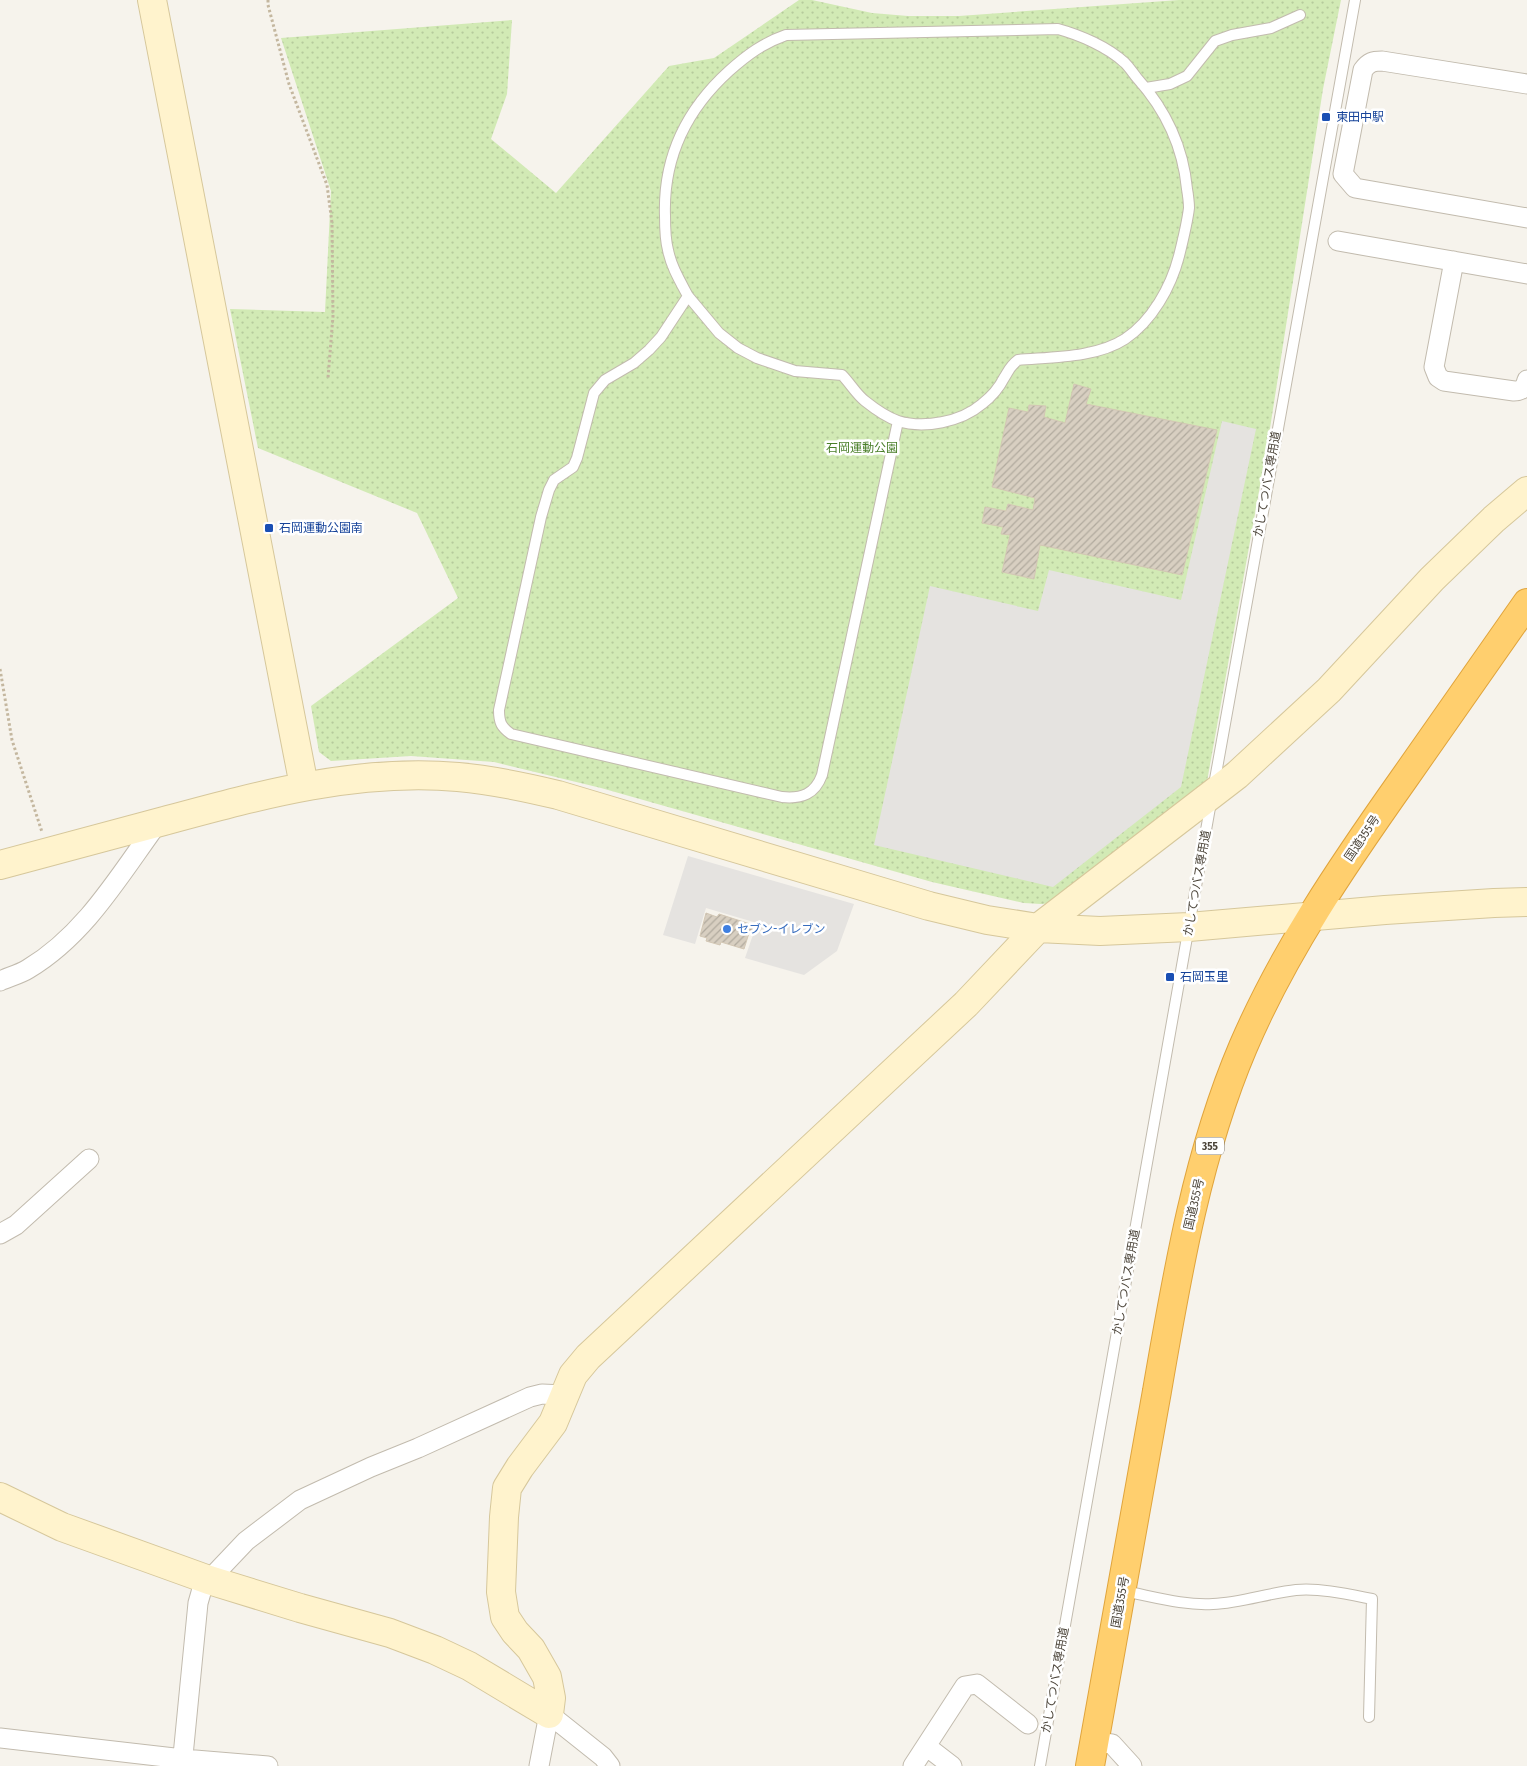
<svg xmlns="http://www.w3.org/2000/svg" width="1527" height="1766" font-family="'Fira Sans Condensed','Noto Sans JP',sans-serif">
<defs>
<pattern id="green-dots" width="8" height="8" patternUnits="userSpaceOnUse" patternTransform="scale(1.25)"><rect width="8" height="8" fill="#d2eab5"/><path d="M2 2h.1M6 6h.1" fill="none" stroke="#b6ca9c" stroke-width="1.8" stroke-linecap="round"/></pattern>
<pattern id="building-hatch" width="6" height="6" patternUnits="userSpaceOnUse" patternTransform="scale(1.25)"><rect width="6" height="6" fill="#d8cfc1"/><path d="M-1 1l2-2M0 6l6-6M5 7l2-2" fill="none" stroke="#b1aa9e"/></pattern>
</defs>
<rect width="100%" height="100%" fill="#f6f3ec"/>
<!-- green -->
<path fill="url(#green-dots)" d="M799,0H812L872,13L908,16H959L1179,0H1341L1323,89L1268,441L1206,787L1057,903L1041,904L1024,903L932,882L601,788L494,762L411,756L331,761L319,752L311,706L458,598L417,513L258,448L230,309L325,312L331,191L281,38L512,20L507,94L491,139L556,193L669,66L714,58Z"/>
<!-- parking -->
<path fill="#e5e3e0" d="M1222,421L1256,429L1181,787L1053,887L874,845L930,586L1038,611L1049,570L1181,600Z
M688,856L854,904L837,951L804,975L745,958L757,923L706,908L695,944L663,935Z"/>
<!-- building -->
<path fill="url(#building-hatch)" stroke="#d3c7b4" d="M1074,384L1091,389L1086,404L1217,430L1182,575L1040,545L1034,579L1002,572L1010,535L1001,534L1003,527L982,523L985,507L1006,511L1008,504L1033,510L1035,498L992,487L1009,408L1028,412L1029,405L1046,406L1044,417L1065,423Z
M706,913L717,917L719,914L753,925L751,934L749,933L744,949L721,942L720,945L706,941L707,938L700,936Z"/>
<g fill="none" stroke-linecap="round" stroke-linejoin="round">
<!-- lane casing -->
<g stroke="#c2bbae" stroke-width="12">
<path id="lane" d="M1146,88L1170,84L1187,76L1215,41L1232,35L1271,28L1300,15
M688,296L719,333L738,348L757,358L795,371L842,375C850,383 856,394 865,401C875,409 886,417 898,421C924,429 961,422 982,404C991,397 999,388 1004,378C1009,370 1010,366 1018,360C1051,357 1096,358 1125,339C1152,321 1171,287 1179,256C1183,240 1187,224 1189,208C1189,202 1188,195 1187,189C1183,146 1165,109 1137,78C1133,73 1129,67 1125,63C1108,47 1080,35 1058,29L786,35C763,43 747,55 729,71C686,110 663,158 665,216C665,227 665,239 668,250C671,266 680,281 688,296L661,337L649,350L634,363L605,380L594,393L577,458L573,467L554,480L549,490L541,517L499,710C499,722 501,727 511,734L782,797C802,799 815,794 822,775L898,421
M1214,785L1355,0
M1123,1591C1151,1596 1184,1606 1213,1604C1241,1603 1268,1593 1296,1590C1321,1588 1347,1594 1372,1599L1369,1717
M1040,1766L1211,802"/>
</g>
<!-- street casing -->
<g stroke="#c2bbae" stroke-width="21">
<path id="street" d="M1527,84L1382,61C1373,61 1369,62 1363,70L1343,174L1355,188L1527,218
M1338,241L1527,274
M1454,261L1434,367L1438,377L1444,381L1514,391C1522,391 1525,388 1527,380
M0,981C9,977 20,974 28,969C85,935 119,876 157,824
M0,1234L16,1225L89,1159
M0,1738L183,1759L268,1766
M1095,1742L1112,1744L1132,1766
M926,1746L965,1686L977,1684L1028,1724
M182,1766L198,1603L202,1589L209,1580L246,1541L300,1500L371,1467L418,1448L530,1397L542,1394L564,1395
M539,1766L549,1714L603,1757L610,1766
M913,1766L926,1746L952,1766"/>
</g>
<!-- secondary casing -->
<g stroke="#d6c79b" stroke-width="30">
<path id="secondary" d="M152,0L304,786
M0,865C55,850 110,836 164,821C260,795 358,768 458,777C492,780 525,787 558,795L929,906L987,920L1038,928L1100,931L1189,927L1385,910L1494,903L1527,902
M0,1497L62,1527L209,1580L300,1608L390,1633L435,1650L469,1666L549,1714L551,1698L547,1677L531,1649L515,1632L505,1617L501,1592L504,1517L507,1488L520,1467L553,1423L573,1375L588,1357L966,1004L1038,928L1237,775L1329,690L1432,579L1494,519L1527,491"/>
</g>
<!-- highway casing -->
<g stroke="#e0a43c" stroke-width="30">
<path id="highway" d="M1090,1766C1113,1641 1135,1516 1157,1391C1177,1275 1197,1155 1243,1047C1284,951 1343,865 1403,780C1444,721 1485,662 1527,603"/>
</g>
<!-- path -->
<path stroke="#c4b79f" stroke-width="3" stroke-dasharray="2.5 2.5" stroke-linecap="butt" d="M268,0V5L289,84L327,185L332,223L333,316L328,378
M0,669L12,740L42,832"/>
<!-- lane -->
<use href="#lane" stroke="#fff" stroke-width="10"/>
<!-- street -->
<use href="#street" stroke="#fff" stroke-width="19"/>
<!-- secondary -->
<use href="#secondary" stroke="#fff3cd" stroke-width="28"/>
<!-- highway -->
<use href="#highway" stroke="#ffcf6e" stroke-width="28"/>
</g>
<!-- markers -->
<g fill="#1a4fb4" stroke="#fff" stroke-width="2">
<rect x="1321" y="112" width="10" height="10" rx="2.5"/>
<rect x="264" y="523" width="10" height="10" rx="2.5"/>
<rect x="1165" y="972" width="10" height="10" rx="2.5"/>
</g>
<circle fill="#3f7fe0" stroke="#fff" stroke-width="2" cx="727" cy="929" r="5"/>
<g text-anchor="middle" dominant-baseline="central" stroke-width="5" stroke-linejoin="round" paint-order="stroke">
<!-- shield labels -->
<rect fill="#fff" stroke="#817c74" stroke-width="1" x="1196" y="1137.5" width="28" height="17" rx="4"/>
<g font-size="11" font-weight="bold" fill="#4b4439">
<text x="1210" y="1146">355</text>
</g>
<!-- transit labels -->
<g font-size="12" fill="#164399" stroke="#fff" text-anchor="start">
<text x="1336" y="117">東田中駅</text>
<text x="279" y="528">石岡運動公園南</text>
<text x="1180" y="977">石岡玉里</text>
</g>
<!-- park labels -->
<g font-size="12" fill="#4a7f2a" stroke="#fff">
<text x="862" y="448">石岡運動公園</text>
</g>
<!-- street labels -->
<g font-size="12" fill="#4b4439" stroke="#fff">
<text transform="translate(1267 484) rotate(-80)">かしてつバス専用道</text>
<text transform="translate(1362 838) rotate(-56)">国道355号</text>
<text transform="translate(1197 883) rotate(-80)">かしてつバス専用道</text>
<text transform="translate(1194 1204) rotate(-77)">国道355号</text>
<text transform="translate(1126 1282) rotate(-80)">かしてつバス専用道</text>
<text transform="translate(1120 1602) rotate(-80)">国道355号</text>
<text transform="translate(1055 1680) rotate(-80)">かしてつバス専用道</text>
</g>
<!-- shop labels -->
<g font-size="12" fill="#366cbe" stroke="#fff" text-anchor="start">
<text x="737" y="929">セブン-イレブン</text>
</g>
</g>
</svg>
